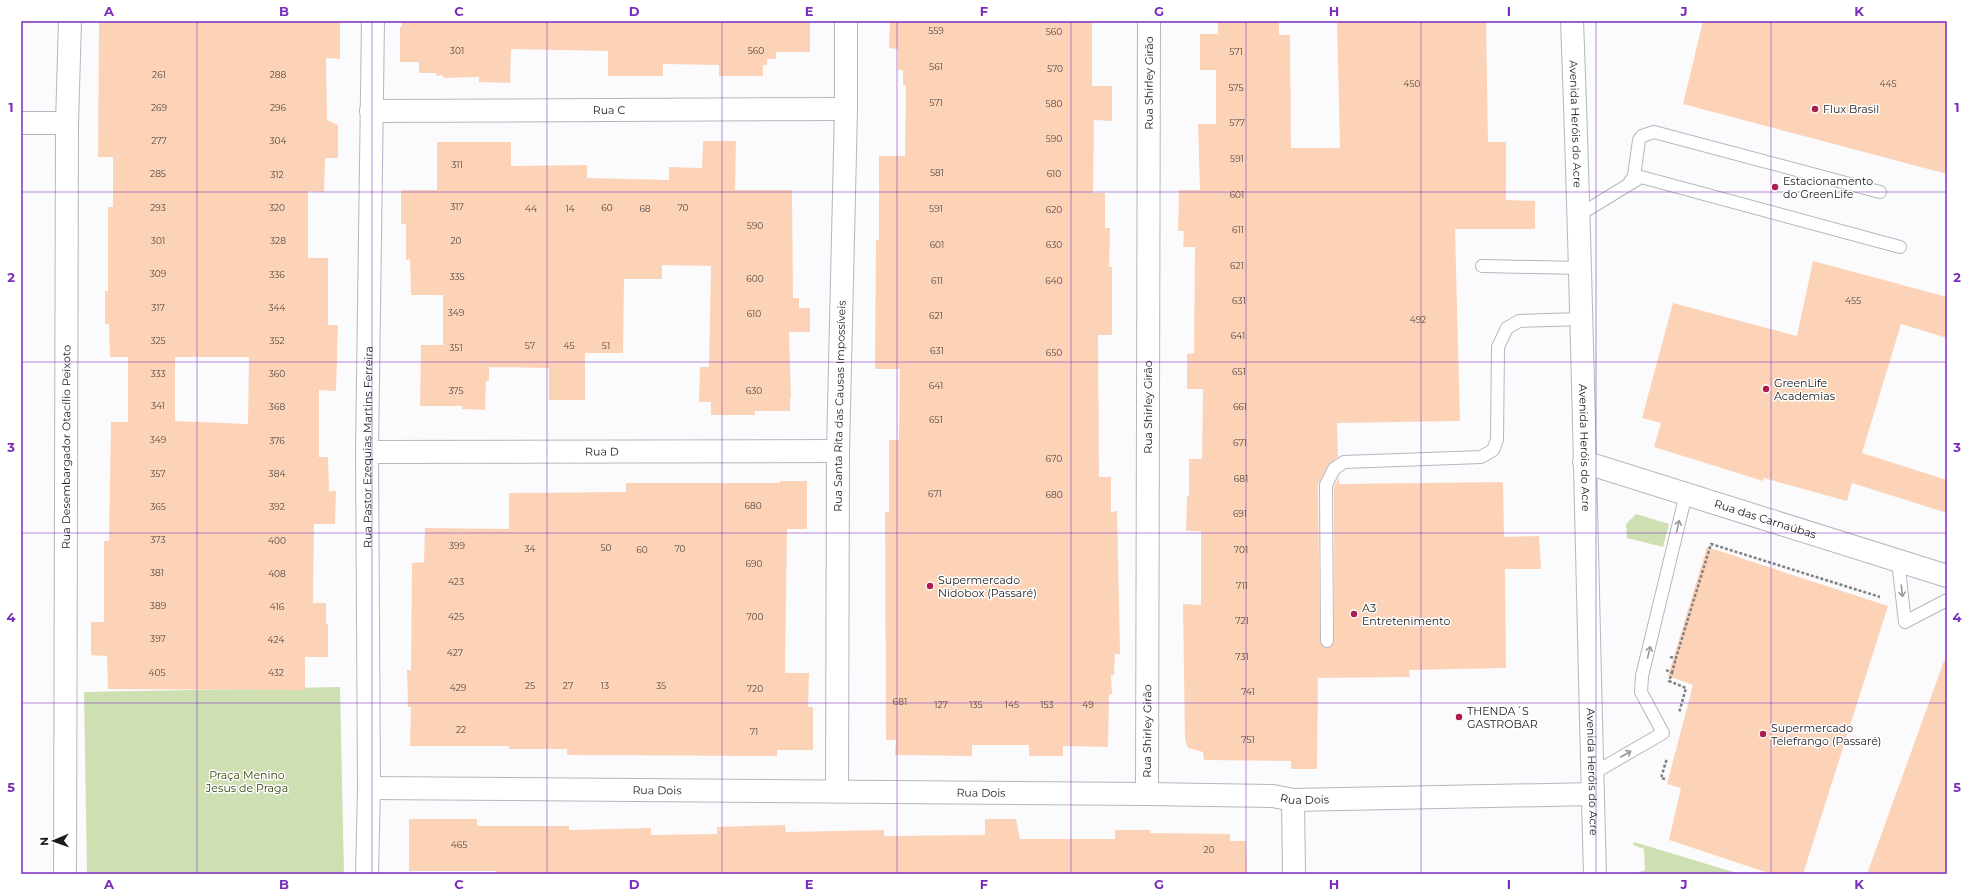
<svg xmlns="http://www.w3.org/2000/svg" width="1968" height="895" font-family="Montserrat,sans-serif">
<rect width="100%" height="100%" fill="#fbfbfe"/>
<!-- green -->
<path fill="#cedfb2" d="M1636,514L1669,524L1663,547L1627,538L1626,524Z
M340,687L344,874H87L84,692Z
M1634,842L1740,874H1634L1645,870L1644,849L1633,845Z"/>
<!-- building -->
<path fill="#fdd3b8" fill-rule="evenodd" d="M99,21H340V59L326,58L327,120L338,125V158H325L324,192L308,191V258H328V325H338L336,391L319,390V457H328L329,491H336L335,524H314L313,603H326V624H328V657H305V690L108,689L107,656L91,655V622H104V541H109L111,422H128V357H110L109,324H105V291H108V207H113V157H98ZM175,357H249L248,424L175,421Z
M402,21H810V52H776V59H767V65H763V76H719V65L663,64V76H608V51L511,49L510,83L479,82V77L443,78V75L437,76L436,73H419V62H400V27H402Z
M890,21H1092V86H1112V121L1094,120L1093,193H1105V228H1110L1109,267H1112V335H1098L1099,477H1111V512L1117,511L1120,654H1115L1114,675H1111L1112,694H1109L1108,747L1063,746V756H1029V745H972V756L895,755L896,740H886L885,512H889V440H899L900,369H875L876,240H879V156H905L906,85H903V70H898V49L889,48Z
M1218,21H1279V35H1290L1291,148H1340L1337,21H1486L1488,142H1506V200L1535,201V229H1455L1460,421L1337,423L1338,457L1328,465L1318,485L1320,641L1323,647L1327,648L1333,645L1334,641V487L1339,477V484L1503,482L1504,537L1539,536L1541,569H1505L1506,668L1409,670L1410,677L1318,678L1317,769H1291V761L1204,760L1203,752L1188,748L1185,739L1183,604L1201,605V531H1186L1187,496H1189V459H1202L1203,389H1187V354L1194,353L1195,247H1183L1184,231H1178L1179,190H1200L1198,124H1216V70H1200V34H1218Z
M1703,21H1947V174L1683,104Z
M703,141H736L735,190H792L793,298H799V308H810V332H789L791,398H790V411H755V415H711V402H699L700,367H709L711,266L662,265V279H624L623,353H585V400H549V368L489,367V381H486L485,410L462,409V406H420L421,345H443V295H411L410,259L406,260V224H401V190H437V142H511V166L587,165V178L669,180V167L702,168Z
M1813,261L1947,297V338L1901,324L1862,453L1947,480V513L1852,483L1847,501L1764,478L1763,481L1654,447L1661,423L1642,418L1673,303L1797,336Z
M780,481H807V529H787L785,673H809L808,707H813V750H777V756L567,755V749H509V746H410L411,707H408L407,670H411L412,563L424,562L425,528L509,529V493L626,492V483H780Z
M1707,547L1888,606L1803,874H1771L1669,840L1681,788L1667,784L1693,685L1668,676Z
M1944,661H1947V874H1867Z
M409,819H477V826H569V830L651,828V835L717,834V827L785,825L786,832L884,830V836L985,835V819H1016L1020,839H1115V830H1150V833L1230,834V841H1246L1247,874H496V871H409Z"/>
<g fill="none" stroke-linecap="round" stroke-linejoin="round">
<!-- lane casing -->
<g stroke="#b6b7be" stroke-width="14">
<path id="lane" d="M1628,185L1634,176L1639,140L1642,136L1654,132L1880,192
M1579,215L1641,177L1900,247
M1482,266L1580,268
M1898,561L1905,622L1947,600
M1327,641L1326,485L1334,469L1344,462L1481,457L1493,450L1497,440L1498,347L1507,328L1519,321L1581,319
M1592,774L1663,733L1641,692L1642,676L1686,494"/>
</g>
<!-- street casing -->
<g stroke="#b6b7be" stroke-width="24">
<g id="street">
<path id="s1" d="M1572,21C1583,305 1587,590 1595,874"/>
<path id="s2" d="M371,111L846,109"/>
<path d="M21,123H67"/>
<path id="s3" d="M367,452L838,451"/>
<path id="s4" d="M1584,462L1947,576"/>
<path id="s5" d="M369,788L1147,794L1273,796L1293,800L1593,794"/>
<path id="s6" d="M837,790L838,451L846,109V21"/>
<path id="s7" d="M1147,794L1149,21"/>
<path d="M1293,800L1294,874"/>
<path id="s8" d="M65,874L67,123L70,21"/>
<path id="s9" d="M367,874L369,788L367,452L373,21"/>
</g>
</g>
<!-- path -->
<path stroke="#818184" stroke-width="2.5" stroke-dasharray="3 2" stroke-linecap="butt" d="M1670,657L1676,658L1711,544L1880,597
M1666,670L1672,673L1669,681L1686,688L1679,713
M1672,673L1676,658
M1665,779L1661,778L1667,758"/>
<!-- lane -->
<use href="#lane" stroke="#fff" stroke-width="12"/>
<!-- street -->
<use href="#street" stroke="#fff" stroke-width="22"/>
</g>
<!-- one-way arrows -->
<defs><path id="oneway-shaft" d="M-6 0H5M1.5-3L5.5 0L1.5 3" fill="none" stroke-width="1.6" stroke-linecap="round" stroke-linejoin="round"/></defs>
<g stroke="#98989a">
<use href="#oneway-shaft" transform="translate(1678 526) rotate(-77)"/>
<use href="#oneway-shaft" transform="translate(1902 591) rotate(83)"/>
<use href="#oneway-shaft" transform="translate(1649 652) rotate(-77)"/>
<use href="#oneway-shaft" transform="translate(1626 754) rotate(-30)"/>
</g>
<!-- grid -->
<path fill="none" stroke="#7b2cbf" stroke-width="1" stroke-opacity="0.55" d="M197,21V874M372,21V874M547,21V874M722,21V874M897,21V874M1071,21V874M1246,21V874M1421,21V874M1596,21V874M1771,21V874M21,192H1947M21,362H1947M21,533H1947M21,703H1947"/>
<!-- markers -->
<g fill="#ad1c4f" stroke="#fff" stroke-width="1.5">
<circle cx="1815" cy="109" r="4"/>
<circle cx="1775" cy="187" r="4"/>
<circle cx="1766" cy="389" r="4"/>
<circle cx="930" cy="586" r="4"/>
<circle cx="1354" cy="614" r="4"/>
<circle cx="1459" cy="717" r="4"/>
<circle cx="1763" cy="734" r="4"/>
</g>
<g text-anchor="middle" dominant-baseline="central" stroke-width="3" stroke-linejoin="round" paint-order="stroke">
<!-- number labels -->
<g font-size="9" fill="#544944">
<text x="936" y="30">559</text>
<text x="1054" y="31">560</text>
<text x="457" y="50">301</text>
<text x="756" y="50">560</text>
<text x="1236" y="51">571</text>
<text x="936" y="66">561</text>
<text x="1055" y="68">570</text>
<text x="159" y="74">261</text>
<text x="278" y="74">288</text>
<text x="1412" y="83">450</text>
<text x="1888" y="83">445</text>
<text x="1236" y="87">575</text>
<text x="936" y="102">571</text>
<text x="1054" y="103">580</text>
<text x="159" y="107">269</text>
<text x="278" y="107">296</text>
<text x="1237" y="122">577</text>
<text x="1054" y="138">590</text>
<text x="159" y="140">277</text>
<text x="278" y="140">304</text>
<text x="1237" y="158">591</text>
<text x="457" y="164">311</text>
<text x="937" y="172">581</text>
<text x="158" y="173">285</text>
<text x="1054" y="173">610</text>
<text x="277" y="174">312</text>
<text x="1237" y="194">601</text>
<text x="457" y="206">317</text>
<text x="158" y="207">293</text>
<text x="277" y="207">320</text>
<text x="607" y="207">60</text>
<text x="683" y="207">70</text>
<text x="531" y="208">44</text>
<text x="570" y="208">14</text>
<text x="645" y="208">68</text>
<text x="936" y="208">591</text>
<text x="1054" y="209">620</text>
<text x="755" y="225">590</text>
<text x="1238" y="229">611</text>
<text x="158" y="240">301</text>
<text x="278" y="240">328</text>
<text x="456" y="240">20</text>
<text x="937" y="244">601</text>
<text x="1054" y="244">630</text>
<text x="1237" y="265">621</text>
<text x="158" y="273">309</text>
<text x="277" y="274">336</text>
<text x="457" y="276">335</text>
<text x="755" y="278">600</text>
<text x="937" y="280">611</text>
<text x="1054" y="280">640</text>
<text x="1239" y="300">631</text>
<text x="1853" y="300">455</text>
<text x="158" y="307">317</text>
<text x="277" y="307">344</text>
<text x="456" y="312">349</text>
<text x="754" y="313">610</text>
<text x="936" y="315">621</text>
<text x="1418" y="319">492</text>
<text x="1238" y="335">641</text>
<text x="158" y="340">325</text>
<text x="277" y="340">352</text>
<text x="530" y="345">57</text>
<text x="569" y="345">45</text>
<text x="606" y="345">51</text>
<text x="456" y="347">351</text>
<text x="937" y="350">631</text>
<text x="1054" y="352">650</text>
<text x="1239" y="371">651</text>
<text x="158" y="373">333</text>
<text x="277" y="373">360</text>
<text x="936" y="385">641</text>
<text x="456" y="390">375</text>
<text x="754" y="390">630</text>
<text x="158" y="405">341</text>
<text x="277" y="406">368</text>
<text x="1240" y="406">661</text>
<text x="936" y="419">651</text>
<text x="158" y="439">349</text>
<text x="277" y="440">376</text>
<text x="1240" y="442">671</text>
<text x="1054" y="458">670</text>
<text x="158" y="473">357</text>
<text x="277" y="473">384</text>
<text x="1241" y="478">681</text>
<text x="935" y="493">671</text>
<text x="1054" y="494">680</text>
<text x="753" y="505">680</text>
<text x="158" y="506">365</text>
<text x="277" y="506">392</text>
<text x="1240" y="513">691</text>
<text x="158" y="539">373</text>
<text x="277" y="540">400</text>
<text x="457" y="545">399</text>
<text x="606" y="547">50</text>
<text x="530" y="548">34</text>
<text x="680" y="548">70</text>
<text x="642" y="549">60</text>
<text x="1241" y="549">701</text>
<text x="754" y="563">690</text>
<text x="157" y="572">381</text>
<text x="277" y="573">408</text>
<text x="456" y="581">423</text>
<text x="1242" y="585">711</text>
<text x="158" y="605">389</text>
<text x="277" y="606">416</text>
<text x="456" y="616">425</text>
<text x="755" y="616">700</text>
<text x="1242" y="620">721</text>
<text x="158" y="638">397</text>
<text x="276" y="639">424</text>
<text x="455" y="652">427</text>
<text x="1242" y="656">731</text>
<text x="157" y="672">405</text>
<text x="276" y="672">432</text>
<text x="530" y="685">25</text>
<text x="568" y="685">27</text>
<text x="605" y="685">13</text>
<text x="661" y="685">35</text>
<text x="458" y="687">429</text>
<text x="755" y="688">720</text>
<text x="1248" y="691">741</text>
<text x="900" y="701">681</text>
<text x="941" y="704">127</text>
<text x="976" y="704">135</text>
<text x="1012" y="704">145</text>
<text x="1047" y="704">153</text>
<text x="1088" y="704">49</text>
<text x="461" y="729">22</text>
<text x="754" y="731">71</text>
<text x="1248" y="739">751</text>
<text x="459" y="844">465</text>
<text x="1209" y="849">20</text>
</g>
<!-- street labels -->
<g font-size="11" fill="#1b1b1e" stroke="#fff">
<text stroke="none"><textPath href="#s7" startOffset="711">Rua Shirley Girão</textPath></text>
<text stroke="none"><textPath href="#s2" startOffset="238">Rua C</textPath></text>
<text stroke="none"><textPath href="#s1" startOffset="103">Avenida Heróis do Acre</textPath></text>
<text stroke="none"><textPath href="#s6" startOffset="384">Rua Santa Rita das Causas Impossíveis</textPath></text>
<text stroke="none"><textPath href="#s7" startOffset="387">Rua Shirley Girão</textPath></text>
<text stroke="none"><textPath href="#s8" startOffset="427">Rua Desembargador Otacílio Peixoto</textPath></text>
<text stroke="none"><textPath href="#s9" startOffset="427">Rua Pastor Ezequias Martins Ferreira</textPath></text>
<text stroke="none"><textPath href="#s1" startOffset="427">Avenida Heróis do Acre</textPath></text>
<text stroke="none"><textPath href="#s3" startOffset="235">Rua D</textPath></text>
<text stroke="none"><textPath href="#s4" startOffset="190">Rua das Carnaúbas</textPath></text>
<text stroke="none"><textPath href="#s7" startOffset="63">Rua Shirley Girão</textPath></text>
<text stroke="none"><textPath href="#s1" startOffset="751">Avenida Heróis do Acre</textPath></text>
<text stroke="none"><textPath href="#s5" startOffset="288">Rua Dois</textPath></text>
<text stroke="none"><textPath href="#s5" startOffset="612">Rua Dois</textPath></text>
<text stroke="none"><textPath href="#s5" startOffset="936">Rua Dois</textPath></text>
</g>
<!-- poi labels -->
<g font-size="11" fill="#1b1b1e" stroke="#fff" text-anchor="start">
<text x="1823" y="109">Flux Brasil</text>
<text x="1783" y="181">Estacionamento<tspan x="1783" dy="13">do GreenLife</tspan></text>
<text x="1774" y="383">GreenLife<tspan x="1774" dy="13">Academias</tspan></text>
<text x="938" y="580">Supermercado<tspan x="938" dy="13">Nidobox (Passaré)</tspan></text>
<text x="1362" y="608">A3<tspan x="1362" dy="13">Entretenimento</tspan></text>
<text x="1467" y="711">THENDA´S<tspan x="1467" dy="13">GASTROBAR</tspan></text>
<text x="1771" y="728">Supermercado<tspan x="1771" dy="13">Telefrango (Passaré)</tspan></text>
</g>
<!-- park labels -->
<g font-size="11" fill="#344509" stroke="#fff">
<text x="247" y="775">Praça Menino<tspan x="247" dy="13">Jesus de Praga</tspan></text>
</g>
</g>
<!-- border -->
<rect width="1968" height="895" fill="none" stroke="#ffffff" stroke-width="44"/>
<!-- north arrow -->
<g transform="translate(54 841) rotate(268)" stroke="#ffffff" stroke-width="3" paint-order="stroke">
<path d="M0-3L7 15L0 10L-7 15Z" fill="#1b1b1e"/>
<text y="-6" font-size="11" font-weight="bold" text-anchor="middle" fill="#1b1b1e">N</text>
</g>
<rect x="22" y="22" width="1924" height="851" fill="none" stroke="#7b2cbf" stroke-width="1.5"/>
<g font-size="13" text-anchor="middle" font-weight="bold" fill="#7b2cbf">
<text x="109" y="16">A</text>
<text x="284" y="16">B</text>
<text x="459" y="16">C</text>
<text x="634" y="16">D</text>
<text x="809" y="16">E</text>
<text x="984" y="16">F</text>
<text x="1159" y="16">G</text>
<text x="1334" y="16">H</text>
<text x="1509" y="16">I</text>
<text x="1684" y="16">J</text>
<text x="1859" y="16">K</text>
<text x="11" y="112">1</text>
<text x="1957" y="112">1</text>
<text x="11" y="282">2</text>
<text x="1957" y="282">2</text>
<text x="11" y="452">3</text>
<text x="1957" y="452">3</text>
<text x="11" y="622">4</text>
<text x="1957" y="622">4</text>
<text x="11" y="792">5</text>
<text x="1957" y="792">5</text>
<text x="109" y="889">A</text>
<text x="284" y="889">B</text>
<text x="459" y="889">C</text>
<text x="634" y="889">D</text>
<text x="809" y="889">E</text>
<text x="984" y="889">F</text>
<text x="1159" y="889">G</text>
<text x="1334" y="889">H</text>
<text x="1509" y="889">I</text>
<text x="1684" y="889">J</text>
<text x="1859" y="889">K</text>
</g>
</svg>
